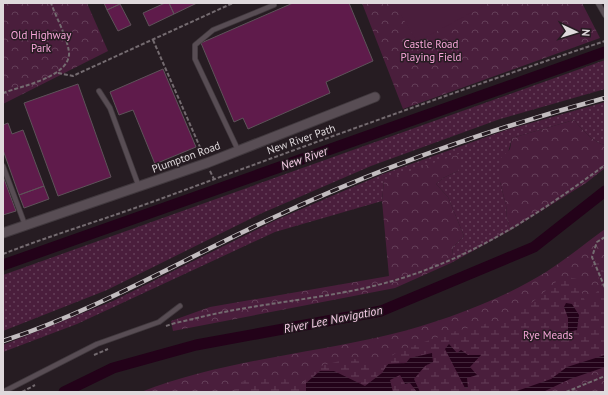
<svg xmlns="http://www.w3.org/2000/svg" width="608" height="395" font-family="'PT Sans',sans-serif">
<defs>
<pattern id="grass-dots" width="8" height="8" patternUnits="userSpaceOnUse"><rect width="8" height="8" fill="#4a1e3c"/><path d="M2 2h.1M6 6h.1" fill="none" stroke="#643e58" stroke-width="1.8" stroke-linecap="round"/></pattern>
<pattern id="forest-crowns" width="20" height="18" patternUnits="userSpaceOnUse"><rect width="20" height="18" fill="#4a1e3c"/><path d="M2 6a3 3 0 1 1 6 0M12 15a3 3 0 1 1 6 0" fill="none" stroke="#643e58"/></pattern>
<pattern id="wetland-marsh" width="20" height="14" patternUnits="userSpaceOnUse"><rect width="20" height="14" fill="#4a1e3c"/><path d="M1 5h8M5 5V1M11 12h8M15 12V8" fill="none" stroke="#643e58"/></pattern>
<pattern id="water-rules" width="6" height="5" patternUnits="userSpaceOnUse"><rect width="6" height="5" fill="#230219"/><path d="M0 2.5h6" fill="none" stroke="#42263a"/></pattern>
</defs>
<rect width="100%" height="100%" fill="#261c22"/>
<!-- grass -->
<path fill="url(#grass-dots)" d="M605,60V89L500,119L371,166L260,214L107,290L3,331V275Z
M605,102V145C592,142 582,129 574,120L512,138L500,182L506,205L507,219L511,230L451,263L453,247L464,236L448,197L436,184L443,178L458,171L384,180L382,201L275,232L77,324L3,352V345L113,301L276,220L383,174L506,130Z"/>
<!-- forest -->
<path fill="url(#forest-crowns)" d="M3,3H87L108,51L3,104Z
M362,3H582L600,38L403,109Z
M574,120C582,129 592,142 605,145V168L586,183L511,230L507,219L506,205L500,182L499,160L510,149L512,138Z
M459,154L461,165L458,171L443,178L436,184L448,197L464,236L453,247L451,263L395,288L173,331L171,321L210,307L389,276L382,201L384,180Z
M605,229V392H141C220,361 309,354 392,334C441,322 503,299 546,272C566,259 586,243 605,229Z"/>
<!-- wetland -->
<path fill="url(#wetland-marsh)" d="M605,249V253L597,258L605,274V355L567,367L551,379L514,392H420L414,379L425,366L433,362L432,353L410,358L406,363L388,364L382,373L365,386L334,371L306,383V392H235L238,382L280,377L300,386L317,367L351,358L376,365L401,350L456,331L505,319L529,305L563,276L577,279L586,304L600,288L595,258Z
M400,374L410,383L417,392H393L389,380Z"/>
<!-- pitch -->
<path fill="#4a1e3c" d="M394,3H489L417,42Z"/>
<!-- water -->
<path fill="url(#water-rules)" d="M566,303L572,304L579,315L577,330L568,332V318L564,307Z
M449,344L457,353L461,350L468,355H481L470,367L477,375L467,378L468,388H465L445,349Z
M432,353L433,362L425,366L414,379L420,392H417L410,383L405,384L400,375L390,380L393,392H306V383L320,371H334L365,386L382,373L388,364L406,363L410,358Z
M605,355V367L570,379L543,392H514L551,379L567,367Z"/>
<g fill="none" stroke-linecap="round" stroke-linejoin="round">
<!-- canal -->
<path stroke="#230219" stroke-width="11" d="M3,265L605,52
M64,392L113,368L196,345L381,311L534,247L605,191"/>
</g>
<!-- building -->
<path fill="#5f1b4b" stroke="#5e5259" d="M104,3H120V4L107,10Z
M165,3H169L174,14L149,26L143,13Z
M169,3H197L174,14Z
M293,3H349L373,61L326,82L330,93L248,129L243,118L234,122L201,43Z
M120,4L131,25L118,31L107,10Z
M163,69L196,147L155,164L133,110L119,115L110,92Z
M78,84L111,177L58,196L24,103Z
M8,123L12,134L23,130L44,186L19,195L3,150V125Z
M3,176L16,211L3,215Z
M44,186L49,199L24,208L19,195Z"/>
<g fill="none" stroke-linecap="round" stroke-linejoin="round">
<!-- lane casing -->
<g stroke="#41393e" stroke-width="6">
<path id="lane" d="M598,3L605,15
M99,91L110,108L139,187
M238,150L195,59V45L213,30L274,5
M3,166L25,225
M3,392L97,344L159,322L180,306"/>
</g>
<!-- street casing -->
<g stroke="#41393e" stroke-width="11">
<path id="street" d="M3,233L207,163L375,97"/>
</g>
<!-- path -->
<path stroke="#746b70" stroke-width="2" stroke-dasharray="4 2" stroke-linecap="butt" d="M153,40L203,154
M58,73L73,76L77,74L233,3
M3,93C21,86 71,77 69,52C67,37 56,17 51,3
M210,171L214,179
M605,237L597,242L592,257L605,288
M3,254C52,235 102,220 152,202C302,147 453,92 605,41
M166,326C177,322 190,320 201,317C255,304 311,300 365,288C459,267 529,221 605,165
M94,355L108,349
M22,392L35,385
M566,392L605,376"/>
<!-- lane -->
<use href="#lane" stroke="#584d54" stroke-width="4.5"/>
<!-- street -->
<use href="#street" stroke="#584d54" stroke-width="9"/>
<!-- rail casing -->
<g stroke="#c2bcbf" stroke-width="4.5">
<path id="rail" d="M3,341C100,309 187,257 279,215C384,166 493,128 605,98"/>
</g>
<!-- rail -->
<use href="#rail" stroke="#261c22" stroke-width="3" stroke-dasharray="9" stroke-linecap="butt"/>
</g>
<g text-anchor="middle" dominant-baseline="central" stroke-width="3" stroke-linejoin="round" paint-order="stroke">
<!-- park labels -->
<g font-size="11" fill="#f7a6d9" stroke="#261c22">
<text x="41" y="35">Old Highway<tspan x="41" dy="13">Park</tspan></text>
<text x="431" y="44">Castle Road<tspan x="431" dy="13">Playing Field</tspan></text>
<text x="548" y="335">Rye Meads</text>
</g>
<!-- street labels -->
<g font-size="11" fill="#dfd9dc" stroke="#261c22">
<text transform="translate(301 139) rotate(-19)">New River Path</text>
<text transform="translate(186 157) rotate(-20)">Plumpton Road</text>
</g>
<!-- water labels -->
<g font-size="12" font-style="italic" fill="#f8cee8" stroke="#261c22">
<text transform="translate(304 158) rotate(-19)">New River</text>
<text transform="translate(333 319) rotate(-11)">River Lee Navigation</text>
</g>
</g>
<!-- border -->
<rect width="608" height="395" fill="none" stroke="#dfd9dc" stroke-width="8"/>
<!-- north arrow -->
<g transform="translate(576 32) rotate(94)" stroke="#261c22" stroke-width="3" paint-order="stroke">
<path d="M0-3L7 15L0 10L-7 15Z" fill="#dfd9dc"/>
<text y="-6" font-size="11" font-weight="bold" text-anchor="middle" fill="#dfd9dc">N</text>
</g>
</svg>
